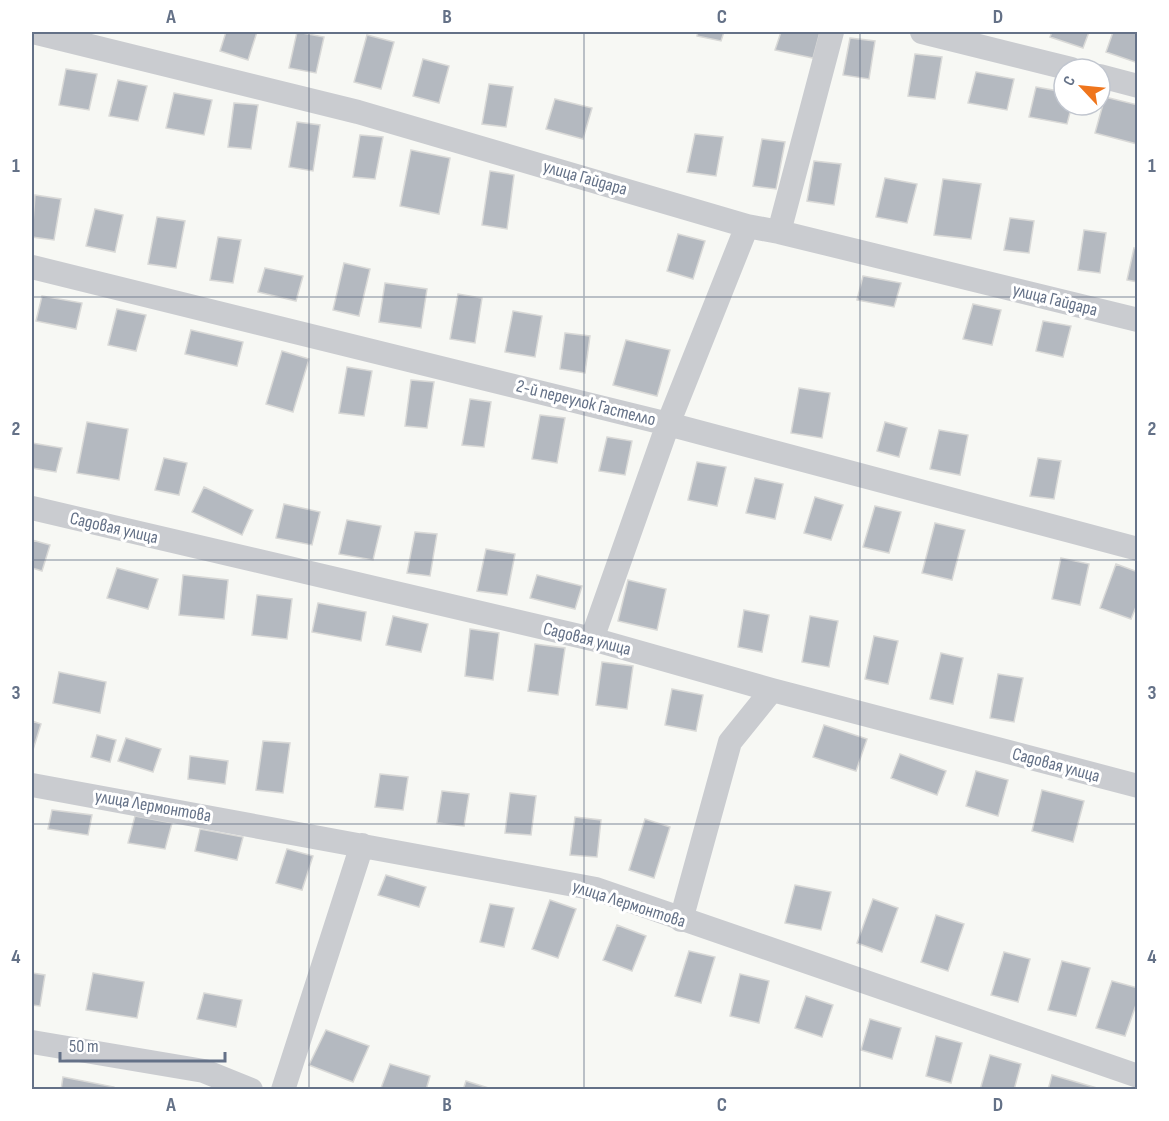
<svg xmlns="http://www.w3.org/2000/svg" width="1169" height="1121" font-family="'Sofia Sans Condensed',sans-serif">
<rect width="100%" height="100%" fill="#f7f8f4"/>
<!-- building -->
<path fill="#b4b9c0" stroke="#d9d9d7" stroke-width="1.5" d="M226,32H257L248,60L220,51Z
M297,32L324,37L316,73L289,68Z
M698,32H724L721,41L697,36Z
M781,32H820L813,58L775,50Z
M1052,32H1089L1083,48L1050,37Z
M1113,32H1138V63L1106,52Z
M367,35L394,42L381,89L354,82Z
M850,38L875,41L869,79L843,75Z
M915,54L942,57L935,99L908,96Z
M423,59L449,66L439,103L413,96Z
M66,69L97,74L89,110L59,105Z
M976,72L1014,79L1007,110L968,103Z
M118,80L147,86L138,121L109,116Z
M489,84L513,87L506,127L482,124Z
M1036,87L1064,92V105H1072L1067,124L1029,117Z
M174,93L212,100L204,135L166,128Z
M1105,97L1138,105L1137,144L1095,133Z
M555,99L592,108L583,139L546,129Z
M234,103L258,105L251,149L228,147Z
M297,122L320,125L313,171L289,167Z
M695,134L723,137L716,176L687,172Z
M360,135L383,137L375,179L353,177Z
M762,139L785,142L776,189L753,186Z
M411,150L450,158L439,214L400,206Z
M814,161L841,164L834,205L807,201Z
M490,171L514,175L507,229L482,225Z
M885,178L917,184L907,223L876,217Z
M943,179L981,184L971,239L934,235Z
M35,195L61,199L54,240L32,237Z
M95,209L123,215L115,252L86,246Z
M157,217L185,221L176,268L148,264Z
M1010,218L1034,221L1029,253L1004,250Z
M1084,230L1106,233L1100,273L1078,270Z
M678,234L705,241L693,279L667,271Z
M218,237L241,240L233,283L210,280Z
M1134,248L1138,249V282L1127,280Z
M344,263L370,269L359,316L333,310Z
M265,268L303,276L296,301L258,292Z
M863,276L901,283L894,307L857,300Z
M385,283L427,289L421,328L379,322Z
M458,294L482,298L475,343L450,339Z
M42,296L82,303L76,329L36,321Z
M973,304L1001,310L992,345L963,339Z
M117,309L146,315L136,351L108,345Z
M513,311L542,316L535,357L505,352Z
M1043,321L1071,326L1063,357L1036,351Z
M191,330L243,342L237,366L185,354Z
M565,333L590,336L585,373L560,369Z
M626,340L670,350L657,396L613,385Z
M282,351L309,359L293,412L266,404Z
M347,367L372,371L364,416L339,413Z
M411,380L434,382L427,428L405,426Z
M799,388L830,393L822,438L791,433Z
M470,399L491,402L484,447L462,445Z
M540,415L565,418L557,463L532,459Z
M87,422L128,429L119,480L77,473Z
M885,422L907,428L899,457L877,451Z
M939,430L968,435L960,475L930,469Z
M607,437L632,441L625,475L599,471Z
M32,443L62,448L56,472L32,468Z
M164,458L187,463L179,495L155,490Z
M1038,458L1061,461L1054,499L1030,496Z
M697,462L726,467L717,506L688,500Z
M755,478L783,484L775,519L746,513Z
M204,487L253,510L242,535L192,512Z
M815,497L843,505L831,540L804,533Z
M284,504L320,512L312,545L276,538Z
M875,506L901,512L889,553L863,547Z
M347,520L381,526L373,560L339,554Z
M935,523L965,530L952,580L922,573Z
M415,532L437,534L430,576L407,573Z
M32,540L50,545L42,571L32,568Z
M486,549L515,554L507,595L477,591Z
M1061,558L1089,564L1080,605L1052,599Z
M1116,564L1138,572V602L1131,619L1100,608Z
M117,568L158,579L148,609L107,598Z
M183,575L228,580L224,619L179,615Z
M537,575L582,586L575,609L530,598Z
M628,580L666,589L657,630L618,621Z
M257,595L292,599L287,639L252,635Z
M318,603L366,612L361,641L312,632Z
M744,610L769,615L762,652L738,647Z
M393,616L428,624L421,652L386,645Z
M810,616L838,621L829,667L802,662Z
M470,629L499,633L493,680L465,676Z
M874,636L898,641L888,684L865,679Z
M535,644L565,648L558,695L528,691Z
M941,653L963,658L953,704L930,699Z
M602,662L633,666L627,709L596,705Z
M59,672L106,682L100,713L53,703Z
M998,674L1023,678L1014,722L990,718Z
M672,689L703,695L696,731L665,725Z
M32,721L41,724L32,753Z
M824,725L867,739L856,771L813,757Z
M97,735L116,740L110,762L91,757Z
M126,738L161,749L153,772L118,761Z
M263,741L290,743L283,793L256,790Z
M900,754L946,771L937,795L891,778Z
M190,756L228,761L225,784L188,779Z
M976,771L1008,780L998,816L966,806Z
M380,774L408,777L403,810L375,807Z
M1042,790L1084,801L1073,842L1032,831Z
M442,791L469,794L464,826L437,823Z
M510,793L536,796L531,835L505,833Z
M52,810L92,815L88,835L48,829Z
M135,816L172,823L165,849L128,843Z
M575,817L601,820L597,857L570,855Z
M645,819L670,827L654,878L629,870Z
M200,829L243,837L237,860L195,851Z
M287,849L313,856L302,890L276,883Z
M386,875L426,887L419,907L378,895Z
M795,885L831,892L821,930L785,923Z
M873,899L898,908L882,952L857,943Z
M550,900L576,909L558,958L532,949Z
M490,904L514,908L504,947L480,942Z
M936,915L964,924L948,971L921,962Z
M617,925L646,936L632,971L603,960Z
M689,951L715,957L701,1003L675,996Z
M1004,952L1030,959L1018,1002L991,995Z
M1062,961L1090,968L1076,1016L1048,1010Z
M32,973L45,975L40,1006L32,1005Z
M93,973L144,982L137,1018L86,1010Z
M740,974L769,981L759,1023L730,1016Z
M1112,981L1138,988V999L1125,1036L1096,1028Z
M204,993L242,1000L236,1027L197,1019Z
M806,996L833,1005L822,1037L795,1028Z
M870,1019L901,1028L892,1059L861,1050Z
M326,1030L369,1046L353,1082L309,1065Z
M936,1036L962,1043L951,1083L926,1076Z
M990,1055L1021,1064L1014,1090H980Z
M390,1064L430,1076L426,1090L381,1088Z
M1052,1075L1097,1088L1096,1090H1048Z
M63,1077L114,1087V1090H61Z
M466,1081L495,1090H463Z"/>
<g fill="none" stroke-linecap="round" stroke-linejoin="round">
<!-- minor -->
<path stroke="#caccd0" stroke-width="24" d="M33,32L358,112L747,226L779,232L1138,320
M922,32L1071,69
M1100,76L1138,86
M779,232L832,32
M32,267L668,424L1138,549
M32,508L592,639L772,690L1138,786
M592,639L668,424L747,226
M32,785L596,889L1138,1076
M681,920L730,742L772,690
M32,1042L204,1071L251,1090
M283,1090L362,845"/>
</g>
<!-- grid -->
<path fill="none" stroke="#647187" stroke-width="1.5" stroke-opacity="0.55" d="M309,32V1090M584,32V1090M860,32V1090M32,297H1138M32,560H1138M32,824H1138"/>
<g text-anchor="middle" dominant-baseline="central" stroke-width="6" stroke-linejoin="round" paint-order="stroke">
<!-- street labels -->
<g font-size="18" fill="#647187" stroke="#fff">
<text transform="translate(585 178) rotate(16)">улица Гайдара</text>
<text transform="translate(1055 300) rotate(14)">улица Гайдара</text>
<text transform="translate(586 403) rotate(14)">2-й переулок Гастелло</text>
<text transform="translate(114 528) rotate(13)">Садовая улица</text>
<text transform="translate(587 639) rotate(14)">Садовая улица</text>
<text transform="translate(1056 765) rotate(15)">Садовая улица</text>
<text transform="translate(153 806) rotate(10)">улица Лермонтова</text>
<text transform="translate(629 904) rotate(18)">улица Лермонтова</text>
</g>
</g>
<!-- border -->
<rect width="1169" height="1121" fill="none" stroke="#ffffff" stroke-width="66"/>
<!-- north arrow -->
<g transform="translate(1082 87) rotate(296)"><circle r="28" fill="#ffffff" stroke="#c1c6cf" stroke-width="1.5"/>
<path d="M0-4.5L10 22L0 15L-10 22Z" fill="#ef751c"/>
<text y="-9" font-size="16" font-weight="bold" text-anchor="middle" fill="#647187">С</text>
</g>
<!-- scale -->
<path d="M60 1052v9h165v-9" fill="none" stroke="#647187" stroke-width="3"/>
<text x="69" y="1052" font-size="18" fill="#647187" stroke="#ffffff" stroke-width="4.5" paint-order="stroke">50 m</text>
<rect x="33" y="33" width="1103" height="1055" fill="none" stroke="#647187" stroke-width="2"/>
<g font-size="20" text-anchor="middle" font-weight="bold" fill="#647187">
<text x="171" y="23">A</text>
<text x="447" y="23">B</text>
<text x="722" y="23">C</text>
<text x="998" y="23">D</text>
<text x="16" y="172">1</text>
<text x="1152" y="172">1</text>
<text x="16" y="435">2</text>
<text x="1152" y="435">2</text>
<text x="16" y="699">3</text>
<text x="1152" y="699">3</text>
<text x="16" y="963">4</text>
<text x="1152" y="963">4</text>
<text x="171" y="1111">A</text>
<text x="447" y="1111">B</text>
<text x="722" y="1111">C</text>
<text x="998" y="1111">D</text>
</g>
</svg>
